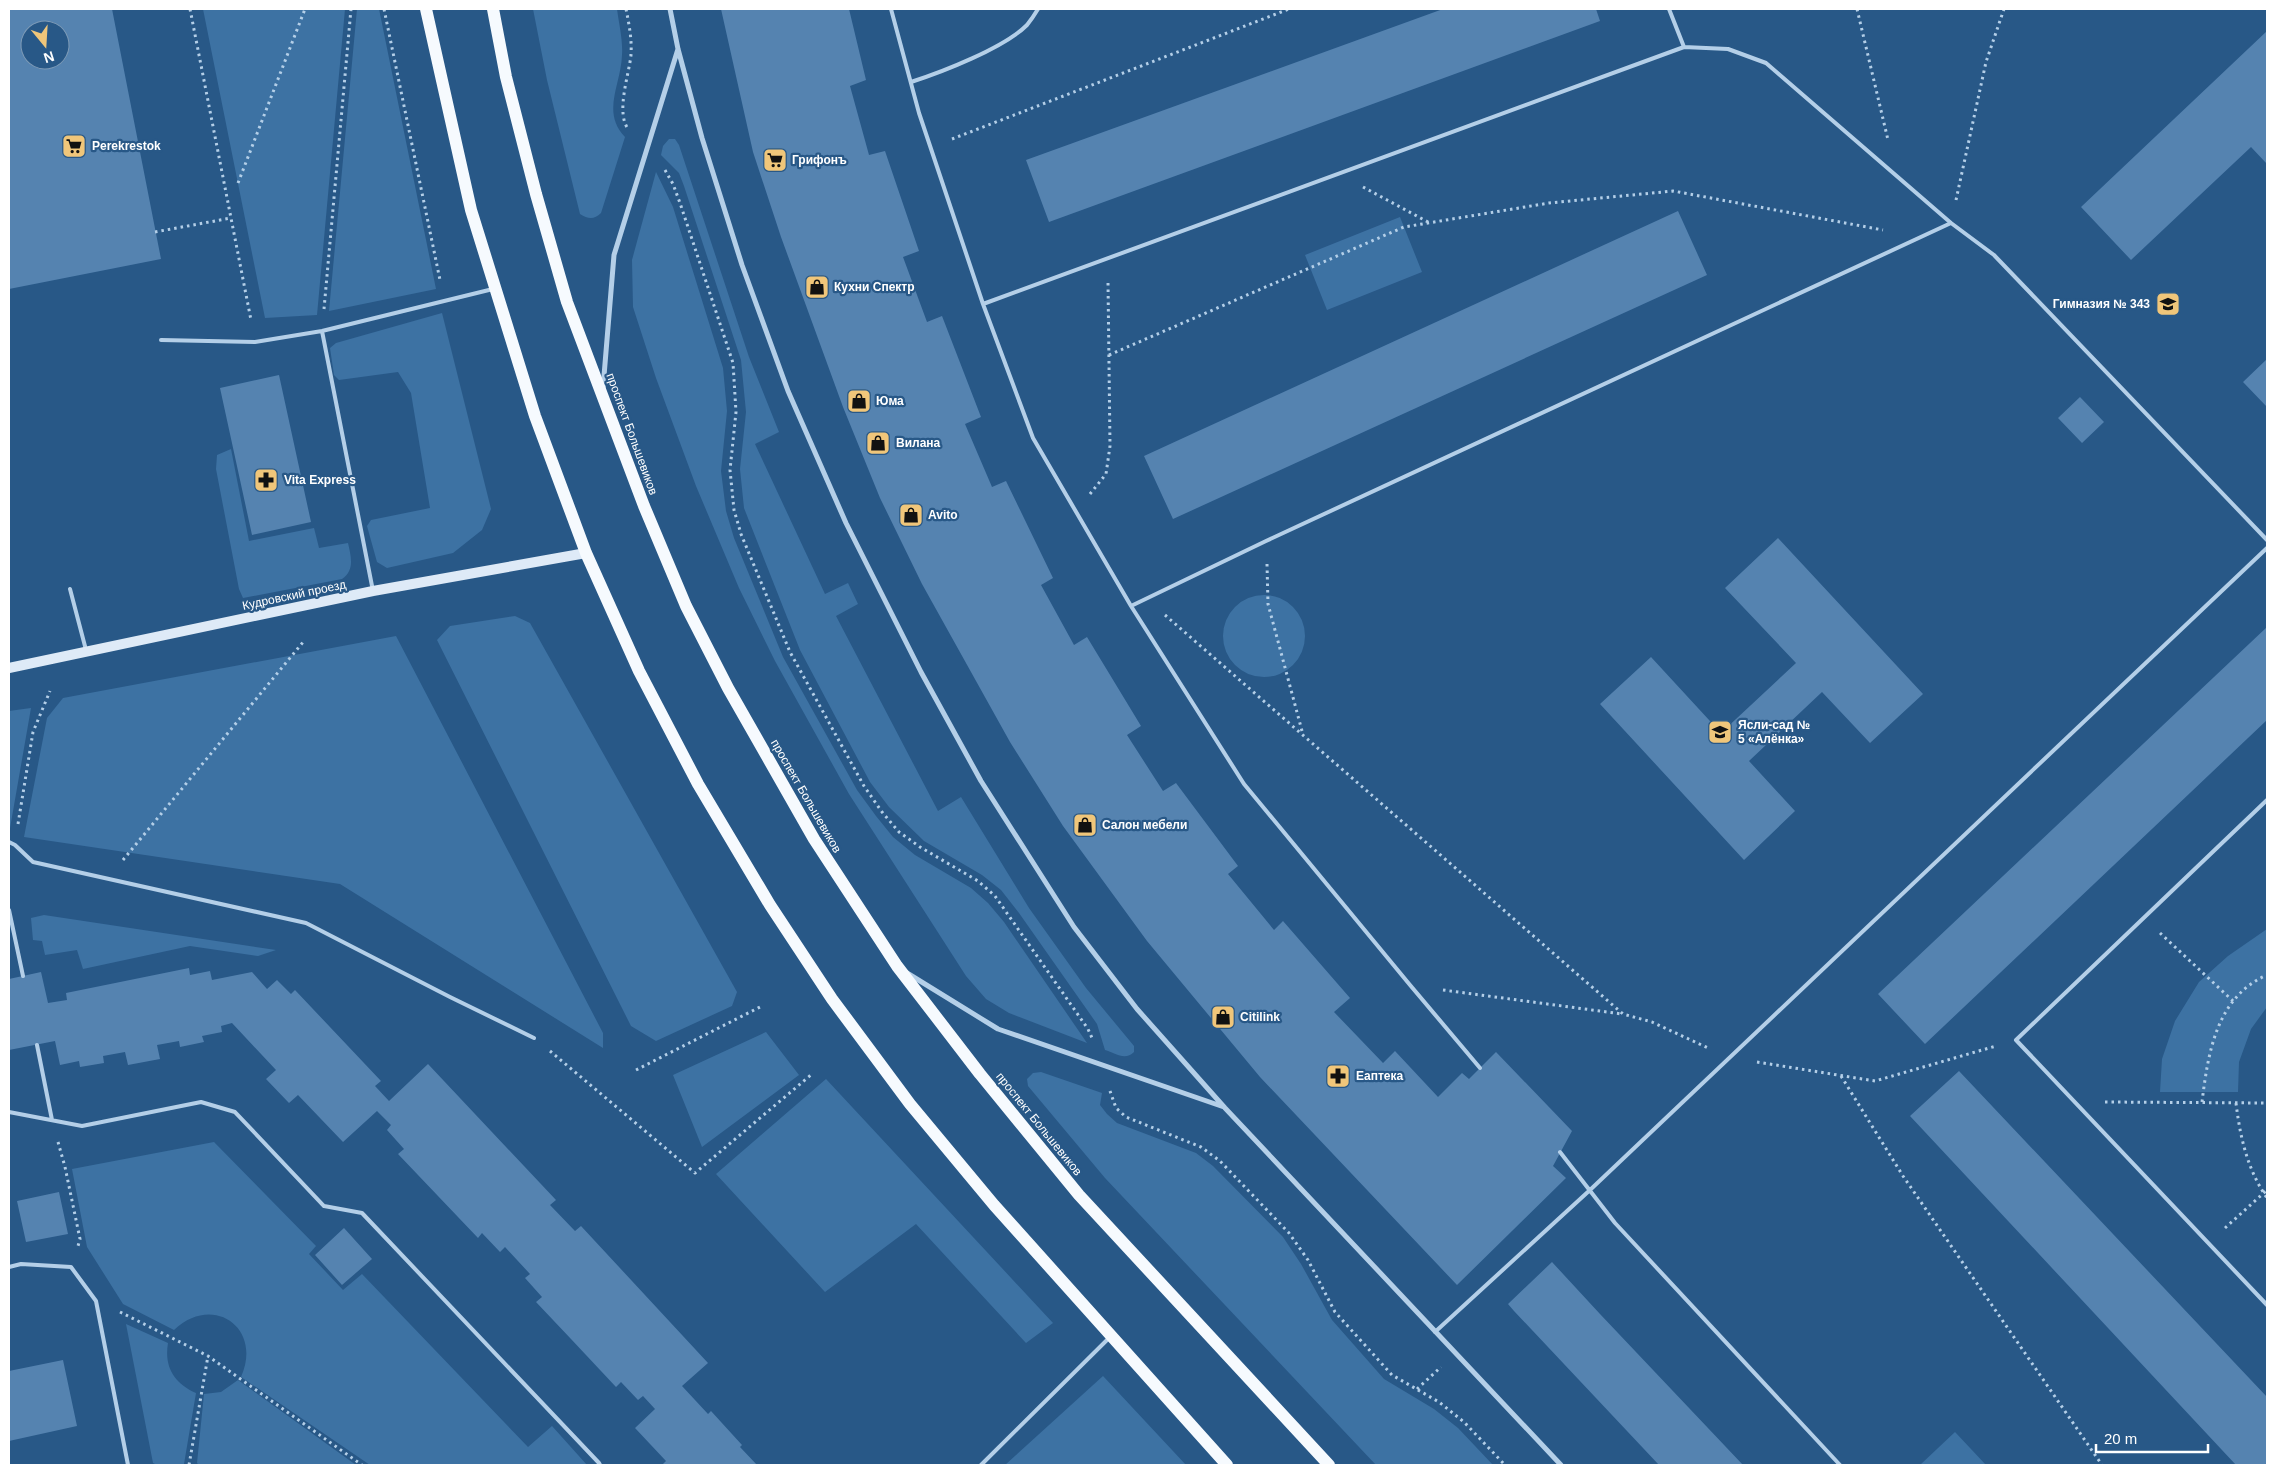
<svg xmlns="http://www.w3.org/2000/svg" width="2276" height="1474" font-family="Helvetica,sans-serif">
<rect width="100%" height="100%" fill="#285887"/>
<!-- green -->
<path fill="#3d72a3" d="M203,9H345L317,315L265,318Z
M357,9H379L436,289L329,311Z
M533,9H617C619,24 623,40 622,55C621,85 601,112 625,137L601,213C594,220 588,219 580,214L547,80Z
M669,139H675L679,145L749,357L779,432L755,444L825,594L848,583L858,604L836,616L938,811L961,797L1029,908L1086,988L1134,1046V1052C1125,1061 1115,1053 1105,1050L1097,1024L1019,913L1001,890L982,875L924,841L889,807L870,782L800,650L744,508L740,469L746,412L741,360L684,186L679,173L661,155L663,146Z
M656,172L673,207L723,368L727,411L721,471L726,511L734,538L783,657L857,790L876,816L893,837L915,855L971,888L988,903L1004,922L1087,1043L1009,1013L986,999L966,976L849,794L775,661L739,588L696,486L656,378L633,307L632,260Z
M1400,217L1422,272L1327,310L1305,255Z
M442,313L491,509L482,530L453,553L387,568L377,562L367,526L371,520L430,508L411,393L398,372L339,380L334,375L330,348L336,343Z
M231,449L249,541L314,528L319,548L348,543C351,557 355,570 342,579L243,598L239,589L216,469L217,455Z
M1223 636a41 41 0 1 1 82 0a41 41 0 1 1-82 0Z
M515,616L530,623L737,992L732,1006L656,1041L631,1026L437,640L450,626Z
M396,636L603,1033V1048L340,884L24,837L47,718L63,698Z
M31,708L9,834V711Z
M44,915L276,950L258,956L190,946L83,969L77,950L45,955L42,941L33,940L31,918Z
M2267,929V1007L2251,1029L2239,1062L2238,1092H2160L2162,1059L2175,1021L2199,982L2228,956Z
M766,1032L799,1075L702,1147L673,1075Z
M1041,1072L1102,1093L1100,1105L1107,1114L1117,1123L1196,1153L1213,1166L1283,1237L1301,1264L1332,1320L1384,1379L1434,1409L1458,1428L1493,1465H1376L1105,1178L1028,1086L1027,1079L1033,1073Z
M826,1079L1053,1323L1026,1343L916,1224L825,1292L716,1174Z
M214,1142L316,1246L309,1254L343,1290L362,1274L528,1447L552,1426L587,1465H370L241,1377C263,1328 213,1293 174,1330L123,1304L87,1247L72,1169Z
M126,1324L168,1343C164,1367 174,1383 196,1393L184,1464L157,1465L153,1463Z
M1103,1376L1186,1465H1005Z
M238,1380L356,1465H199L197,1463L204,1394L221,1392Z
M1955,1432L1986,1465H1920Z"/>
<!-- building -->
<path fill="#5583b0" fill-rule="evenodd" d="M9,9H112L161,259L9,289ZM30,30H60V60H30Z
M721,9H849L866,80L850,86L869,155L885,151L919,251L903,257L927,322L942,316L981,417L965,424L992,487L1006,481L1053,578L1041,585L1074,645L1087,637L1141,726L1127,735L1163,791L1176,783L1238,866L1228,874L1274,930L1283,921L1350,998L1334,1012L1383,1063L1395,1051L1438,1097L1462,1073L1469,1079L1496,1052L1572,1131L1553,1166L1566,1178L1457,1285L1260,1077L1147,941L1063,826L1010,742L922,584L880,498L843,407L781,237L753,152Z
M1443,9H1596L1600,21L1049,222L1026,160Z
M2267,31V164L2251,147L2131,260L2081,207Z
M1678,211L1707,275L1173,519L1144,456Z
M2267,359V407L2243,382Z
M279,375L311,522L252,535L220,388Z
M2080,397L2104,422L2082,443L2058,418Z
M1778,538L1923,694L1870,743L1822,692L1749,761L1795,811L1744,860L1600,704L1651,657L1721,733L1796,663L1725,588Z
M2267,627V720L1925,1044L1878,994Z
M189,968L190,975L210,971L212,980L252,972L267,989L277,980L291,994L295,990L381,1081L375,1086L389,1101L428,1064L556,1200L550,1205L575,1231L581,1226L708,1363L682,1386L708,1414L711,1411L742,1445L740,1447L757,1465H662L666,1461L635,1428L655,1409L643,1396L638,1400L621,1382L616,1387L571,1339L536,1302L542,1297L525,1278L530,1274L505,1247L500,1252L482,1233L478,1238L398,1154L404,1149L387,1130L391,1125L377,1111L343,1142L298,1095L289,1103L266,1079L276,1070L232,1023L221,1026L222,1032L202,1036L204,1042L180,1047L179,1041L157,1045L160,1059L128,1065L125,1052L103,1056L104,1063L80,1067L79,1061L60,1065L55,1041L9,1050V979L41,972L48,1003L67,1000L66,993Z
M1959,1071L2267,1397V1465H2236L1910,1116Z
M59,1192L68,1234L26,1242L17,1201Z
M344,1228L372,1259L342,1285L315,1255Z
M1552,1262L1600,1314L1743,1465H1659L1514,1311L1508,1304Z
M63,1360L77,1426L9,1441V1371Z"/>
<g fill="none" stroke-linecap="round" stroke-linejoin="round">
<!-- path -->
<path stroke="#b4cfe8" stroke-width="3" stroke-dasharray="2.5 4" stroke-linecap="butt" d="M190,9L251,320
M384,9L440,280
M626,9C629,24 632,39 631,55C629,75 615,114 629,130
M1857,9L1888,140
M952,139L1289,9
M665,170L673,184L680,203L733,363L736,412L730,470L734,510L741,534L790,652L864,786L882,812L899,832L920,847L978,881L995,896L1088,1029L1092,1038
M238,183L305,9
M1363,187L1428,222
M1956,200L1986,62L2004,9
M155,232L231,218
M324,309L351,9
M1109,355L1404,227L1549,203L1673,191L1883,230
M1090,494L1106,474L1110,446L1108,282
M1267,564L1268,604L1302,731
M1165,615L1623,1014L1652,1022L1708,1048
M18,824L33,732L50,691
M123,860L304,641
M2160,933L2233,1001
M1443,990L1622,1014
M550,1051L695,1173L812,1074
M1757,1062L1875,1081L1996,1046
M636,1070L760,1007
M1841,1076L1903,1176L2102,1465
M1110,1091L1116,1108L1126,1117L1201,1147L1220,1161L1289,1233L1308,1260L1335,1312L1392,1375L1439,1402L1464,1422L1505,1465
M2105,1102L2267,1103
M2202,1102C2208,1054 2216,997 2267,975
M2236,1103C2240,1136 2247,1169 2267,1198
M58,1142L65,1167L80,1239L78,1246
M2225,1228L2267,1190
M120,1312L208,1356L362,1465
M1417,1389L1441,1367
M189,1465L208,1356"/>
<!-- lane -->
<path stroke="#b4cfe8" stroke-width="4" d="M891,9L919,113L983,304L1033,438L1131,606L1244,784L1410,985L1480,1068
M1669,9L1684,47L1728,49L1766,63L1951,223L1994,255L2267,540
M911,82C942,72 1004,48 1027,25C1031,20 1035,14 1038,9
M983,304L1684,47
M322,331L373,591
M161,340L255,342L322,331L493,289
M70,589L86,650
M1131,606L1266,541L1951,223
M2267,800L2016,1040L2267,1305
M9,842L15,845L33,862L306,923L450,997L534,1038
M9,910L23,976
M37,1045L52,1120
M9,1112L82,1126L201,1102L235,1112L324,1206L362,1213L599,1463L600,1465
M1560,1152L1615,1223L1840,1465
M9,1267L21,1264L71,1267L96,1301L128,1465
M1435,1332L1590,1190L2267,548
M981,1465L1109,1338"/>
<!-- street -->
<path stroke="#b4cfe8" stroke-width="5" d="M670,9L678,49L702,138L742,265L788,391L846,523L921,672L981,781L1074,927L1137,1009L1225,1108L1561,1465
M603,388L614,255L678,49
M907,973L998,1029L1224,1107"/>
<!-- secondary -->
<path stroke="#deeaf7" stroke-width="10" d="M9,668L373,591L586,553"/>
<!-- primary -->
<path stroke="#f6fafe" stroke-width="12" d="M426,9L471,210L535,416L586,553L639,671L698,784L770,905L832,999L910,1104L994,1205L1227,1465
M493,9L506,77L536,194L567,302L644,506L686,606L728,688L814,839L897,966L980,1074L1079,1195L1329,1465"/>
</g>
<!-- icons -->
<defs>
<g id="supermarket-square" transform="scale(1.25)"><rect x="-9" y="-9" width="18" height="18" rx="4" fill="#f0c67a" stroke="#285887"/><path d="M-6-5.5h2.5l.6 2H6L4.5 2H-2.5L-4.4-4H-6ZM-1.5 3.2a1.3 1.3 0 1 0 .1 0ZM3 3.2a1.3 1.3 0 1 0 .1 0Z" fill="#111"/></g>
<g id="shop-square" transform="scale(1.25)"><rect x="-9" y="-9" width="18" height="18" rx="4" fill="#f0c67a" stroke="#285887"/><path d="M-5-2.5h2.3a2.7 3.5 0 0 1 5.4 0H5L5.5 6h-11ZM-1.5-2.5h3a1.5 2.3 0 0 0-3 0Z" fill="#111"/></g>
<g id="school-square" transform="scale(1.25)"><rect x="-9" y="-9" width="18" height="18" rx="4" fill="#f0c67a" stroke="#285887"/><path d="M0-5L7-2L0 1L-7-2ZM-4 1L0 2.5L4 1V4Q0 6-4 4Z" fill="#111"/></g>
<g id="pharmacy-square" transform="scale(1.25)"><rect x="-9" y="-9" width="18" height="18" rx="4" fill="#f0c67a" stroke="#285887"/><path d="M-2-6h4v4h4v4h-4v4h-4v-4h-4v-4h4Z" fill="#111"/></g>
</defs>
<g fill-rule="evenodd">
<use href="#supermarket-square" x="74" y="146"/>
<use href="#supermarket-square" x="775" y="160"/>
<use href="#shop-square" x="817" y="287"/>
<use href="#school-square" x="2168" y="304"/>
<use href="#shop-square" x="859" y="401"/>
<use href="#shop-square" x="878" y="443"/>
<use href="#pharmacy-square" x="266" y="480"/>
<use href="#shop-square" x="911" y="515"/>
<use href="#school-square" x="1720" y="732"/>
<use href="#shop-square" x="1085" y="825"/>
<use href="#shop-square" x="1223" y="1017"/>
<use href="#pharmacy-square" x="1338" y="1076"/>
</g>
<g text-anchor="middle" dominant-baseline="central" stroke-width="4.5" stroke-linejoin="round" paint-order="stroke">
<!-- poi labels -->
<g font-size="12" font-weight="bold" fill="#fff" stroke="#285887" text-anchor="start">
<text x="92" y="146">Perekrestok</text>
<text x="792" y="160">Грифонъ</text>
<text x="834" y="287">Кухни Спектр</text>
<text x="2150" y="304" text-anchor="end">Гимназия № 343</text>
<text x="876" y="401">Юма</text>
<text x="896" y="443">Вилана</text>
<text x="284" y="480">Vita Express</text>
<text x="928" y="515">Avito</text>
<text x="1738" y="725">Ясли-сад №<tspan x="1738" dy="14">5 «Алёнка»</tspan></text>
<text x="1102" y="825">Салон мебели</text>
<text x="1240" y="1017">Citilink</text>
<text x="1356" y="1076">Еаптека</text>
</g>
<!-- street labels -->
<g font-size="12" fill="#fff" stroke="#285887">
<text transform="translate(632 434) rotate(70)">проспект Большевиков</text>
<text transform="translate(294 595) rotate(-12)">Кудровский проезд</text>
<text transform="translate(806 796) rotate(60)">проспект Большевиков</text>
<text transform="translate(1039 1124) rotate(51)">проспект Большевиков</text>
</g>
</g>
<!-- border -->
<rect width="2276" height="1474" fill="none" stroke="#ffffff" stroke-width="20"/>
<!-- north arrow -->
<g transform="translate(45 45) rotate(162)"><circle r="24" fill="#285887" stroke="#7e9bb7"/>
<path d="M0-4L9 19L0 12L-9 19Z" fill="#f0c67a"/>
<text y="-8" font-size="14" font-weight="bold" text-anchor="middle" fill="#ffffff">N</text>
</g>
<!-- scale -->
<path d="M2096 1444v8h112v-8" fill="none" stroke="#ffffff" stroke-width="2.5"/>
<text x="2104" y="1444" font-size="15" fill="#ffffff" stroke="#285887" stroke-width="4" paint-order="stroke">20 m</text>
</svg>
